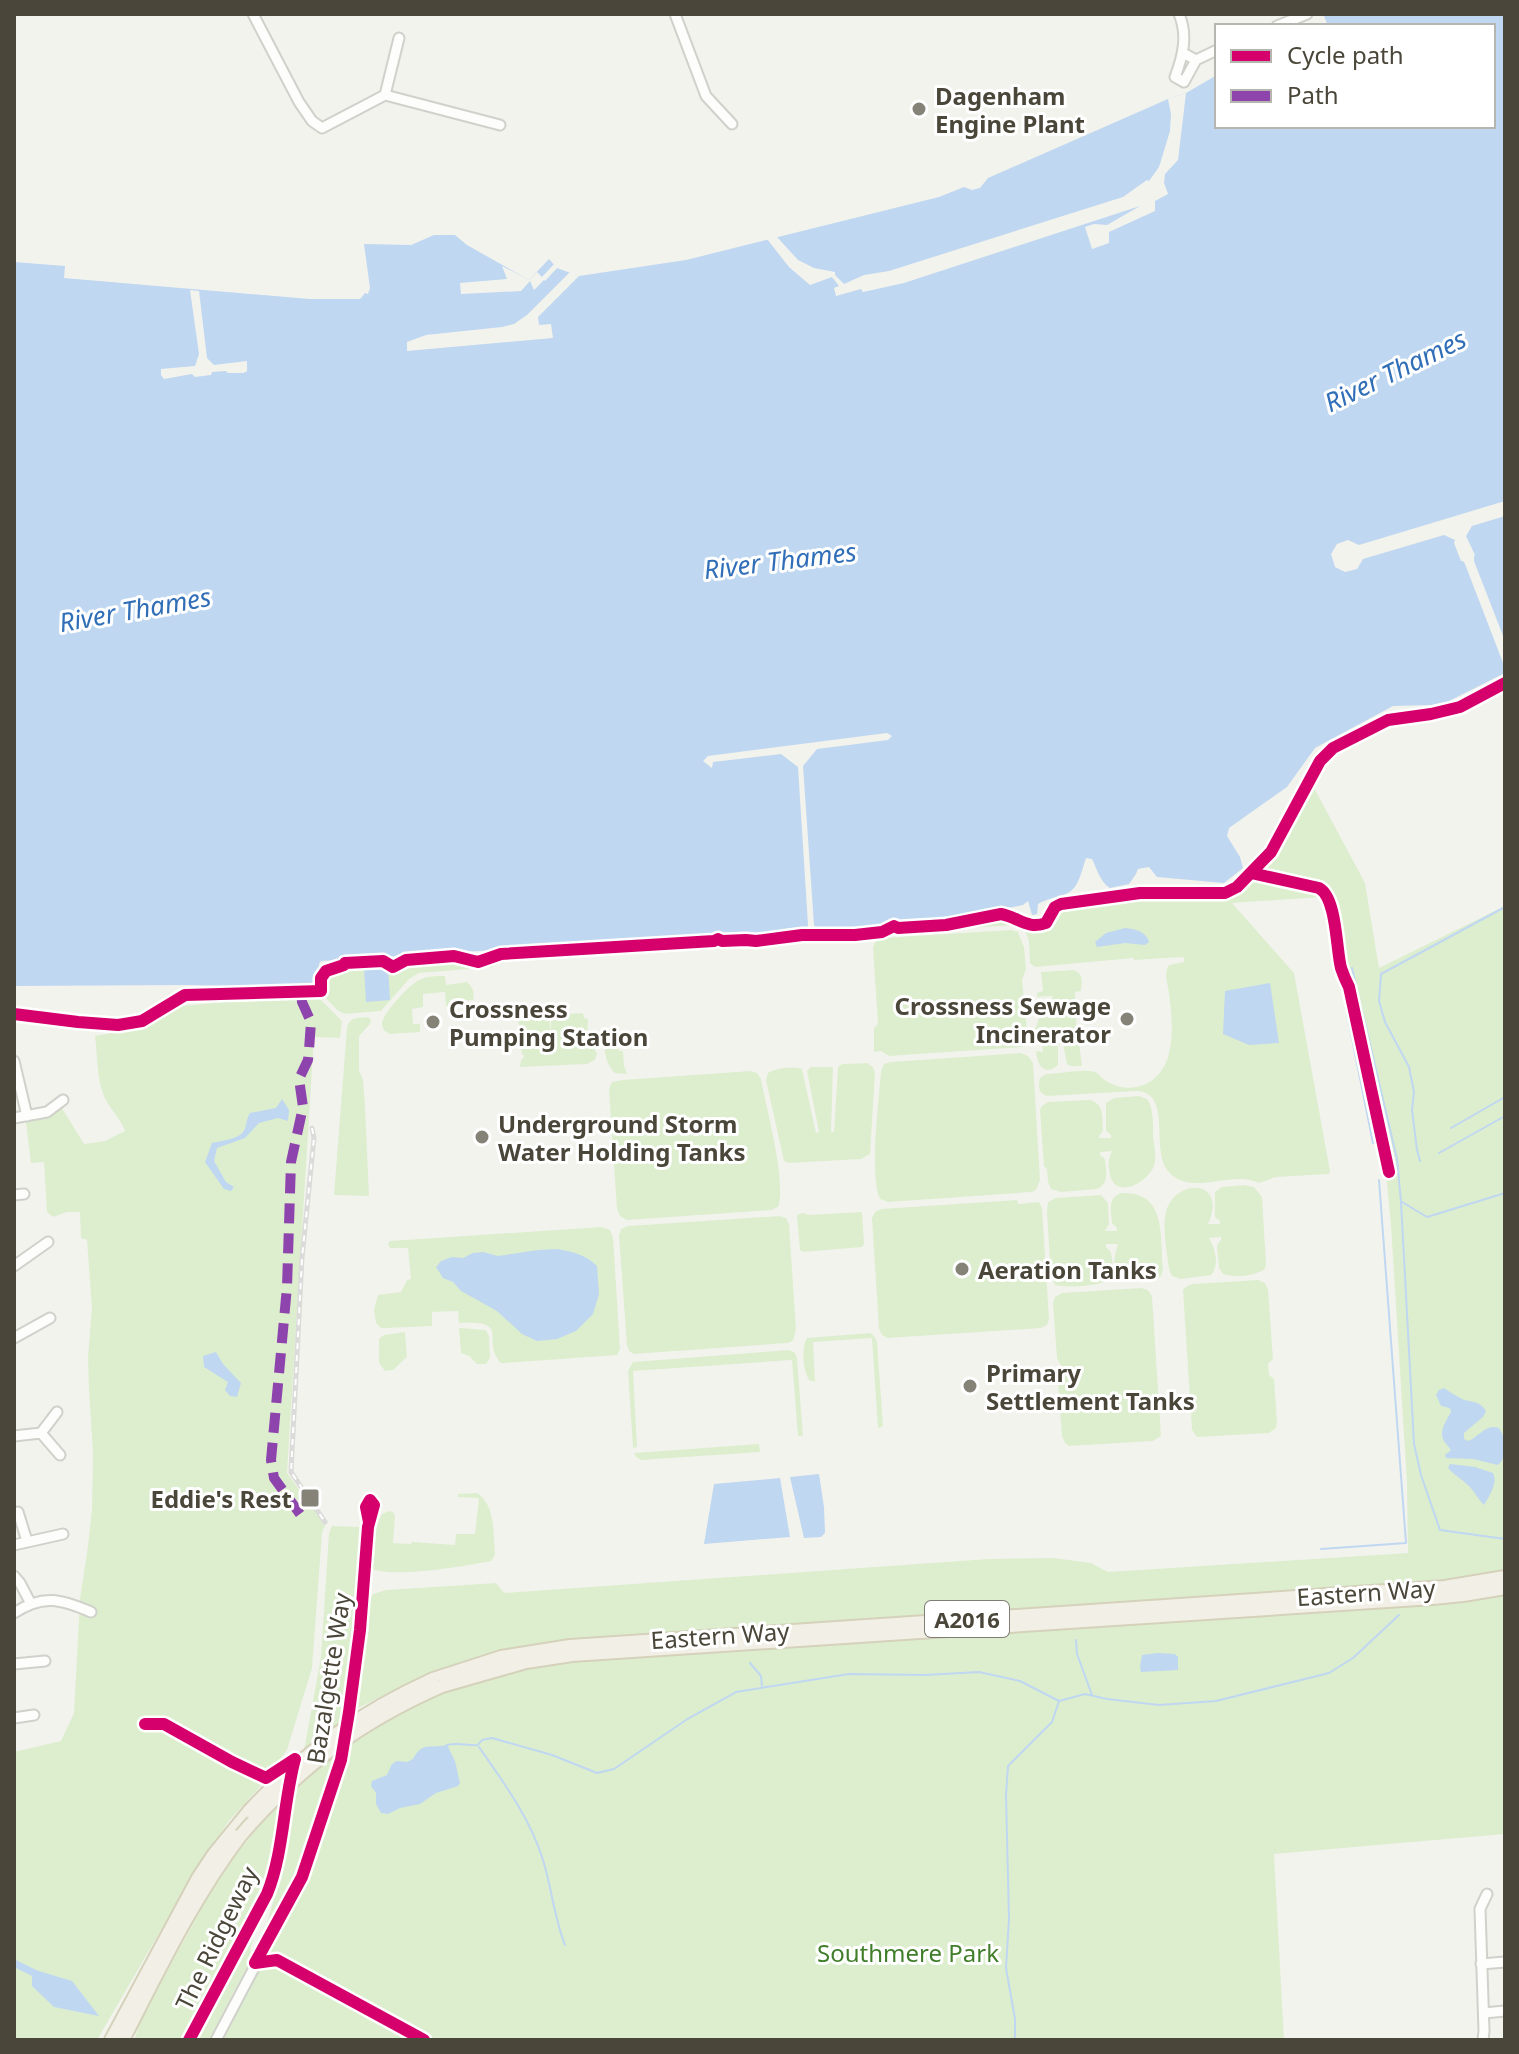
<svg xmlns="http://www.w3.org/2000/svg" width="1519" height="2054" font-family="'Noto Sans',sans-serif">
<rect width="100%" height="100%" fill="#f3f3ee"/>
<!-- green -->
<path fill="#ddeecf" d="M1312,784L1365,883L1379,968L1505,906V1573L1445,1583L541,1644C474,1657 417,1678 356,1709L361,1681L368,1604L373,1594L386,1590L496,1583L504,1593L988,1559L1054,1558L1091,1563L1108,1572L1408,1553L1407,1483L1391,1225L1386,1172L1322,897L1232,903L1294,973L1330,1171L1329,1174L1276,1177L1259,1183C1232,1169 1190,1198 1168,1171C1150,1149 1173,1092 1136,1091L1047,1096C1038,1094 1038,1085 1040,1078L1046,1074C1057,1074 1086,1068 1095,1072C1099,1074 1101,1078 1105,1080C1115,1087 1128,1090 1140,1086C1178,1075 1173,1025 1169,994C1168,983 1163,974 1169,965L1184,962V957L1134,960V958L1035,967L1030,963C1029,948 1032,931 1016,925L885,933L888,930L944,927L1001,916C1015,919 1037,938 1049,922C1054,916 1054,911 1060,906L1138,895L1226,897L1244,885L1280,845Z
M1011,930L1018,932L1024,947L1026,969L1022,980L1027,1031L1030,1037L1026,1045L1021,1047L889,1056L881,1051L874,1052V1028L878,1024L873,948L875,942L881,938Z
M493,959V967L419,973L409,979L381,1011L345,1014L337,1010L320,992L326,991L329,974L337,969L387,965L394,970L404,964L459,960L479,965Z
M1073,970C1084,973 1082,982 1081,991L1075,992L1076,1019L1082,1066H1071L1067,1064L1063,1044L1058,1045V1065C1044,1077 1037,1065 1036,1051L1043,1052L1042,1044H1035V1030L1039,1018L1054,1016L1052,996L1037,997V993L1043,991L1041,972Z
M445,976L446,985L467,982C473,987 475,993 473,1000L458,1001L457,1005L446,1006L445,992L423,994V1007L412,1009L413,1024H420V1032L390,1034C385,1031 383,1031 382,1024C381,1015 410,984 419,980C427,976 436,976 445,976Z
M319,998L342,1021L340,1038L314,1037L287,1473L325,1525L322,1533L312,1668L287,1750L264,1782L229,1821L200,1863L97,2040H14V1752L61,1741L74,1713L80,1599L88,1546L92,1509L93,1453L89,1391L88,1357L92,1308L87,1240L81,1238L80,1212H67L53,1217L47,1212L44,1162L31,1163L26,1122C40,1119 51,1116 60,1105L84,1144L105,1141L125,1131C121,1120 113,1112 107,1102C96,1082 98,1058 95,1036L145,1027L180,1006L224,1002Z
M583,1013L584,1018L588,1019L587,1045L594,1048L597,1054L595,1060L587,1064L520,1067L521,1060L524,1057V1055H522L518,1018L549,1015L551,1033V1015Z
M368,1017L371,1020L370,1024L359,1036V1070L363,1080L365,1106L369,1196L334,1195L347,1028C349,1017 358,1018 368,1017Z
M614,1028L617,1032L619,1051H623L624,1066L627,1074L615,1073C604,1063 602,1043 608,1029Z
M1021,1053L1028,1056L1033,1063L1040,1180L1036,1190L1032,1192L888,1202L880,1199C869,1177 879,1099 881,1071L884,1064L891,1062Z
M867,1063L873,1067L875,1073L870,1154L861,1159L789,1163L784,1161L766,1080L768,1073C776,1068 793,1066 802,1069L816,1133L819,1132L807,1071L811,1067H833L831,1131L834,1132L838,1067L842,1064Z
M750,1071L757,1073L761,1079C766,1107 787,1183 778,1207L771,1210L627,1220L620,1216L617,1209L609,1090L612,1082L622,1080Z
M1139,1096L1147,1099C1154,1109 1153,1124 1153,1136C1154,1144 1156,1154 1155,1162C1152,1182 1111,1204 1109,1169C1108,1161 1109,1158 1112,1151L1100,1152V1155L1105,1159C1106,1170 1110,1183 1097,1189L1061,1192L1051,1189L1048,1182L1047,1169L1044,1166L1040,1110L1042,1106L1048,1102L1090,1100C1105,1104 1102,1118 1103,1131L1099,1136V1138H1111V1135L1106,1131V1103L1114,1098Z
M1244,1185L1254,1187L1262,1197L1266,1264L1265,1269C1255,1276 1235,1278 1223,1274L1219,1268L1217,1245L1221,1240V1237L1209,1238C1215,1248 1220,1265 1211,1275L1181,1279L1172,1276L1169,1269C1167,1252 1162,1229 1166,1212C1175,1177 1229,1179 1208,1224H1220V1221L1215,1217V1192L1222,1187Z
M1121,1193C1167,1191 1160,1236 1163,1269L1161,1276L1153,1281H1122C1111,1272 1114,1255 1118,1244H1106V1247L1111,1252C1112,1259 1114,1270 1111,1277C1105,1287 1066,1288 1055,1285L1051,1277L1047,1212L1048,1202L1056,1198L1101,1195L1108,1203L1109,1224L1105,1231H1117V1228L1112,1223C1111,1211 1107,1198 1121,1193Z
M1017,1200L1018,1204L1039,1202L1042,1208L1049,1319L1047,1325L1041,1328L888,1338L882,1335L879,1329L872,1218L875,1212L881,1209Z
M862,1212L864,1244L862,1247L803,1252L800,1250L797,1216L799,1214L804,1213L808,1215Z
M779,1216L786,1218L789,1224L796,1329L793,1341L788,1343L634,1354L629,1351L627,1345L619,1236L621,1229L628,1226Z
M602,1227L610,1230L613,1237L620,1349L617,1355L505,1363H501C480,1340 513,1320 459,1323L458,1311L432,1312V1326L386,1328H381L376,1323L374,1310L378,1295L401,1292L407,1280L411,1279L408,1248H390L388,1244L390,1241Z
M1258,1280L1265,1283L1268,1289L1273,1359L1268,1364L1269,1375L1274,1379L1277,1422L1276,1428L1269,1433L1197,1437L1192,1430L1183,1290L1187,1286L1192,1284Z
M1141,1288L1148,1290L1152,1296L1161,1436L1153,1441L1069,1446L1065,1443L1062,1436L1058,1382L1063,1373L1078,1370V1368L1062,1367L1057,1359L1053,1303L1055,1297L1062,1293Z
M459,1328L486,1330L489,1336L490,1358L486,1364H477L469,1356L461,1353Z
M405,1332L407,1357L393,1370L385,1371L379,1363V1339L384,1335Z
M870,1333L874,1336L877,1341L883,1426L878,1428L872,1338L813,1342L815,1382L809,1380C803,1370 801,1348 807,1338Z
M789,1350L795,1353L797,1358L803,1436H798L792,1360L633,1371L637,1447L633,1448L628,1371L633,1362Z
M759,1444L760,1452L641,1460L636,1457L634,1453Z
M477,1493C496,1505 493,1534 495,1555L491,1561C466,1566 391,1579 370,1568L375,1528L382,1514L389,1511L393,1512L395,1516L393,1543L411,1544L412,1542L455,1545L456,1534H475L479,1498L458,1497V1494Z
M332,1526L362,1527L354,1622L356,1623C353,1652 351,1681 346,1709C334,1791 301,1867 262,1940L274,1899L286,1816L305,1745L321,1657L329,1533Z
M1505,1593V1834L1274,1854L1284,2040H221L259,1969L284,1961L277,1957L265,1958L305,1882L342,1777L348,1744L388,1717L464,1679L530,1666L580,1659Z
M276,1806L280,1813L271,1868L264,1892L184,2040H134L144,2013L222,1871Z
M261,1911L250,1950L254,1954L209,2040H197L203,2019Z"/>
<!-- water -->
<path fill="#bfd7f0" d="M1329,14H1505V673L1447,702L1431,705L1393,706L1315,748L1287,787L1229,828L1227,836L1240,857L1243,868L1224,883L1157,877L1149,867L1138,869L1136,874L1129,884L1110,888C1100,882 1097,869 1092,859L1086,858C1081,872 1079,891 1063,895C1053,898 1047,899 1038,904L1037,914L1032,915L1028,901L1023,905L948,920L807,930L321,961L319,964L321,988L188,985L14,986V262L65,266L64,278L310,299H360L365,293L368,294L370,288L364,244L411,245L434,235H455L467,245L529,280L549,259L557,268L579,276L686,260L939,197L964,187L972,190L980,188L988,178L1168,99L1186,93L1217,75V126H1493V26H1328L1324,16Z
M1125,928C1135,929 1146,931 1149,942L1145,945L1125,943L1097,947L1095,942L1106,933Z
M388,967L390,1000L366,1002L364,968Z
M1270,983L1279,1043L1249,1045L1223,1034L1225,991Z
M282,1099L289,1110L288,1121L278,1118L259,1123L245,1138L217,1148L214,1161L226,1182L234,1187L231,1191L224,1189L205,1162L212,1143C220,1141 238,1139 243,1132C247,1127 246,1119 250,1113L276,1108Z
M557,1249C573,1252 585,1254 597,1266L599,1294L593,1314L576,1331L557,1339L537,1341L522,1334L497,1311L461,1291L453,1282L443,1278L436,1267L441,1261L452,1257L463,1258L473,1253L483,1252L498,1256L538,1250Z
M216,1352L223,1364L241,1383L237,1397L230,1396L225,1390L228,1382L204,1367L203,1356Z
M1444,1388C1450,1392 1456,1396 1462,1399C1473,1403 1479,1400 1486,1411L1483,1417L1464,1433V1439L1468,1441C1479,1437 1486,1423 1499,1428C1507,1440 1509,1455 1498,1465L1473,1459L1446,1458L1445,1455L1451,1450C1449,1447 1446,1444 1444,1441C1438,1431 1447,1420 1451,1412L1450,1408L1441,1406L1436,1395L1439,1390Z
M1450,1464L1475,1467L1493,1473C1498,1483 1489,1497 1484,1505C1478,1499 1475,1493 1470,1487C1463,1480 1454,1475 1448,1468Z
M819,1474L824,1507L825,1533L821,1537L804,1538L790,1477Z
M780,1478L790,1537L704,1544L714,1484Z
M1157,1653L1175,1654L1178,1657V1670L1141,1672L1140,1666L1142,1655Z
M447,1745L455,1761L460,1783L458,1786L436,1793L420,1804L400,1808L388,1814L381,1813L376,1804V1793L371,1786L372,1781L387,1775L392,1764L397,1761L407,1762L413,1759C423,1741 429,1749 447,1745Z
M32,1969L72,1981L99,2016L54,2007L32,1986Z"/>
<!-- pier -->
<path fill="#f3f3ee" d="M1186,93L1178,160L1165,174L1164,183L1168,194L1155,201V211L1109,232V243L1092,249L1085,227L1094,224L1107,225L1140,206L904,283L863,292L861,289L836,296L834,288L839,286L832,277L810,285L789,267L767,239L777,237L798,260L814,268L835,272V275L844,284L864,275L889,271L1123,197L1147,180L1149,181L1159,167L1170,131L1171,114L1168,99Z
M556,262L560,265L545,281L544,280L534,290L530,281L521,291L461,294L460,283L507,279L502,266L529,280L537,272L542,277Z
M570,272L579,276L538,317L539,325L551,324L553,338L407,351V342L426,335L502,327L514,324L527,315Z
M190,290L199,291L207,358L214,365L247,361V371L244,373H228L226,371L212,372L211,375L195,377L192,374L164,379L161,375V369L195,366L199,354Z
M1505,501V516L1472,526L1466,536L1475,555L1474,556V561L1505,641V668L1465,564L1463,561H1461L1454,543L1455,540L1444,535L1363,559L1357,569L1345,572L1335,567L1331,554L1337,544L1348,540L1359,545Z
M887,733L892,736L888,740L817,749L803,766L814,925L816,930H807L808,925L798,767L781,754L713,762L712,768L703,761L708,756Z"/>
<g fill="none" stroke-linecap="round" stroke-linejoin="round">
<!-- stream -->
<path stroke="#bfd7f0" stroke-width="2" d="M1352,968L1397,1159L1401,1202L1414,1444L1421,1475L1440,1530L1505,1539
M1347,1013L1373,1143
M1505,1092V1093
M1451,1128L1505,1097
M1439,1153L1505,1116
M1420,1161L1417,1150L1412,1110L1414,1092L1409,1067L1385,1022L1379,1001L1381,974L1505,907
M1402,1202L1427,1217L1505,1193
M1321,1549L1406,1543L1379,1180
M1076,1640L1077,1654L1092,1695
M750,1663L761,1676L762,1686
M447,1745C459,1742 467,1746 478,1745L482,1740L492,1738L552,1755L597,1773L614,1769L689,1718L736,1692L849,1674L925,1675L979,1672L1020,1681L1059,1701L1085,1694L1107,1699L1159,1705L1216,1701L1329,1673L1353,1658L1399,1615
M479,1747C504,1783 530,1818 543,1860C552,1889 554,1917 565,1945
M1015,2040V2019L1006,1968L1009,1919L1006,1795L1008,1766L1052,1722L1059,1701"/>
<!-- canal -->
<path stroke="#bfd7f0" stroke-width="7" d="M14,1963L38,1975"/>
<!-- minor casing -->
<g stroke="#d1d1cb" stroke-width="13">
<path id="minor" d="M253,14L299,102L312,121L322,128L385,95L399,38
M675,14L706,96L732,124
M1179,14C1188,35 1183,56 1175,77L1184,82L1196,60
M1277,26L1307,14
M1183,53L1196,60L1217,50
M385,95L500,125
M14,1061L27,1116
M14,1118L47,1112L63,1100
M14,1195L24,1194
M14,1266L48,1242
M14,1338L50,1318
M41,1433L57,1412
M14,1436L41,1433L60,1455
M18,1512L27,1541
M14,1545L63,1534
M14,1576L20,1583L30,1602
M14,1613C43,1594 61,1599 91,1612
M14,1664L45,1661
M14,1718L34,1715
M1481,1964L1505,1962
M1484,2013L1505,2011
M216,2040L302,1877L341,1760L349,1712L360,1630L368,1527L374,1505L370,1500L366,1507L369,1522
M1483,2040L1484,2031L1480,1909L1487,1894"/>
</g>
<!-- major casing -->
<g stroke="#d5d1bb" stroke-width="16">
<path id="major" d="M433,1679L501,1657L570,1646L1445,1587L1505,1577
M442,1686L526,1662L572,1655L1433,1598L1463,1595L1505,1588
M111,2040L198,1878L214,1854L249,1811
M123,2040C159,1970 193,1898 241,1835"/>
</g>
<!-- minor -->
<use href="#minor" stroke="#fdfdfc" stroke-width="9"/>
<!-- major -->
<use href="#major" stroke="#f2f0e6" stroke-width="12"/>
<!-- rail casing -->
<g stroke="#dbdbda" stroke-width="5">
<path id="rail" d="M312,1128L314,1138L302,1258L291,1472L325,1522"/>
</g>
<!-- rail -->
<use href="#rail" stroke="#fff" stroke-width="2" stroke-dasharray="6" stroke-linecap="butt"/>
<!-- major-bridge casing -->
<g stroke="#d5d1bb" stroke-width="16" stroke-linecap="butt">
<path id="major-bridge" d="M249,1811C304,1752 359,1713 433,1679
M241,1835C301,1766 358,1723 442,1686"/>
</g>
<!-- major-bridge -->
<use href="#major-bridge" stroke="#f2f0e6" stroke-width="12"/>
<!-- quiet -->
<path stroke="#8e44ad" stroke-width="10" stroke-dasharray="20 10" stroke-linecap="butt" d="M300,1514L274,1478L271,1460L287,1287L291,1162L303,1107L299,1079L308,1060L309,1050L311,1022L302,1002L301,991"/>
<!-- cycleway casing -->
<g stroke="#fff" stroke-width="17">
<path id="cycleway" d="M1251,873L1319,888C1337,898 1336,949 1341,968C1343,974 1346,981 1349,987L1389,1172
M14,1014L78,1022L118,1025L142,1021L185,995L321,991V978L326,971L344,965L345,963L383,961L393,967L406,960L454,956L478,962L501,954L714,941L718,939L722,941L746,940L756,941L802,935H855L882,932L894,926L898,928L946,925L1001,914C1018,917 1028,930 1046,923L1055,907L1061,904L1140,893H1225L1237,887L1271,852L1320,761L1333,748L1388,720L1431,714L1460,707L1505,683
M369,1522L366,1507L370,1500L374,1505L368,1527L360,1630L349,1712L341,1760L302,1877L255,1963L277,1960L424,2040
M145,1724H164L232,1762L266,1778L295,1759
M189,2040L267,1894C284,1852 283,1803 295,1759"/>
</g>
<!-- cycleway -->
<use href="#cycleway" stroke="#d6006c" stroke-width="12"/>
</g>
<!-- markers -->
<g fill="#858378" stroke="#fff" stroke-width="3">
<circle cx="919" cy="109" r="8"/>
<circle cx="1127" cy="1019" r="8"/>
<circle cx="433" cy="1022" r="8"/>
<circle cx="482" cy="1137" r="8"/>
<circle cx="962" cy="1269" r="8"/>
<circle cx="970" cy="1386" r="8"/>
<rect x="300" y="1488" width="20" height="20" rx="4"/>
</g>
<g text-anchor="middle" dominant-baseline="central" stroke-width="6" stroke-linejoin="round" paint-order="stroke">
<!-- shield labels -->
<rect fill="#fff" stroke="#807e74" stroke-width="2" x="925" y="1601" width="84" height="36" rx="6"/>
<g font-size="22" font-weight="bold" fill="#4a4639">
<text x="967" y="1619">A2016</text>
</g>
<!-- poi labels -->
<g font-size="24" font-weight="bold" fill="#4a4639" stroke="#fff" text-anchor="start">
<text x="935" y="95">Dagenham<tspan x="935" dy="28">Engine Plant</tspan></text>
<text x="1111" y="1005" text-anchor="end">Crossness Sewage<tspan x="1111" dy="28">Incinerator</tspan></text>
<text x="449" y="1008">Crossness<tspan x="449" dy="28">Pumping Station</tspan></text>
<text x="498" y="1123">Underground Storm<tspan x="498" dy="28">Water Holding Tanks</tspan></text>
<text x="978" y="1269">Aeration Tanks</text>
<text x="986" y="1372">Primary<tspan x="986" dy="28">Settlement Tanks</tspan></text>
<text x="292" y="1498" text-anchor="end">Eddie's Rest</text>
</g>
<!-- street labels -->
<g font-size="24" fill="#4a4639" stroke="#fff">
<text transform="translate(1366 1592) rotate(-4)">Eastern Way</text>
<text transform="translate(720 1635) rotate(-4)">Eastern Way</text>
<text transform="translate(328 1678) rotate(-81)">Bazalgette Way</text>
<text transform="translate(216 1938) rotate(-64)">The Ridgeway</text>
</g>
<!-- park labels -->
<g font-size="24" fill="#407e2a" stroke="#fff">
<text x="908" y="1952">Southmere Park</text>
</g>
<!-- water labels -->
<g font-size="26" font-style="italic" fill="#306eb8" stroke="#fff">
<text transform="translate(1395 370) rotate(-26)">River Thames</text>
<text transform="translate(780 560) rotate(-7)">River Thames</text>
<text transform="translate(135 609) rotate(-10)">River Thames</text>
</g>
</g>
<!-- border -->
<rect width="1519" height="2054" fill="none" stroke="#4a4639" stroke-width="32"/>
<!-- legend -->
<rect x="1215" y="24" width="280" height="104" fill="#ffffff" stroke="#b7b5b0" stroke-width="2"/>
<rect x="1231" y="50" width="40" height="12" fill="#d6006c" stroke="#b7b5b0" stroke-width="2"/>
<text x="1287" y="64" font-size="24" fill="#4a4639">Cycle path</text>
<rect x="1231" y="90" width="40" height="12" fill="#8e44ad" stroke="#b7b5b0" stroke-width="2"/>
<text x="1287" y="104" font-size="24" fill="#4a4639">Path</text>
</svg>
